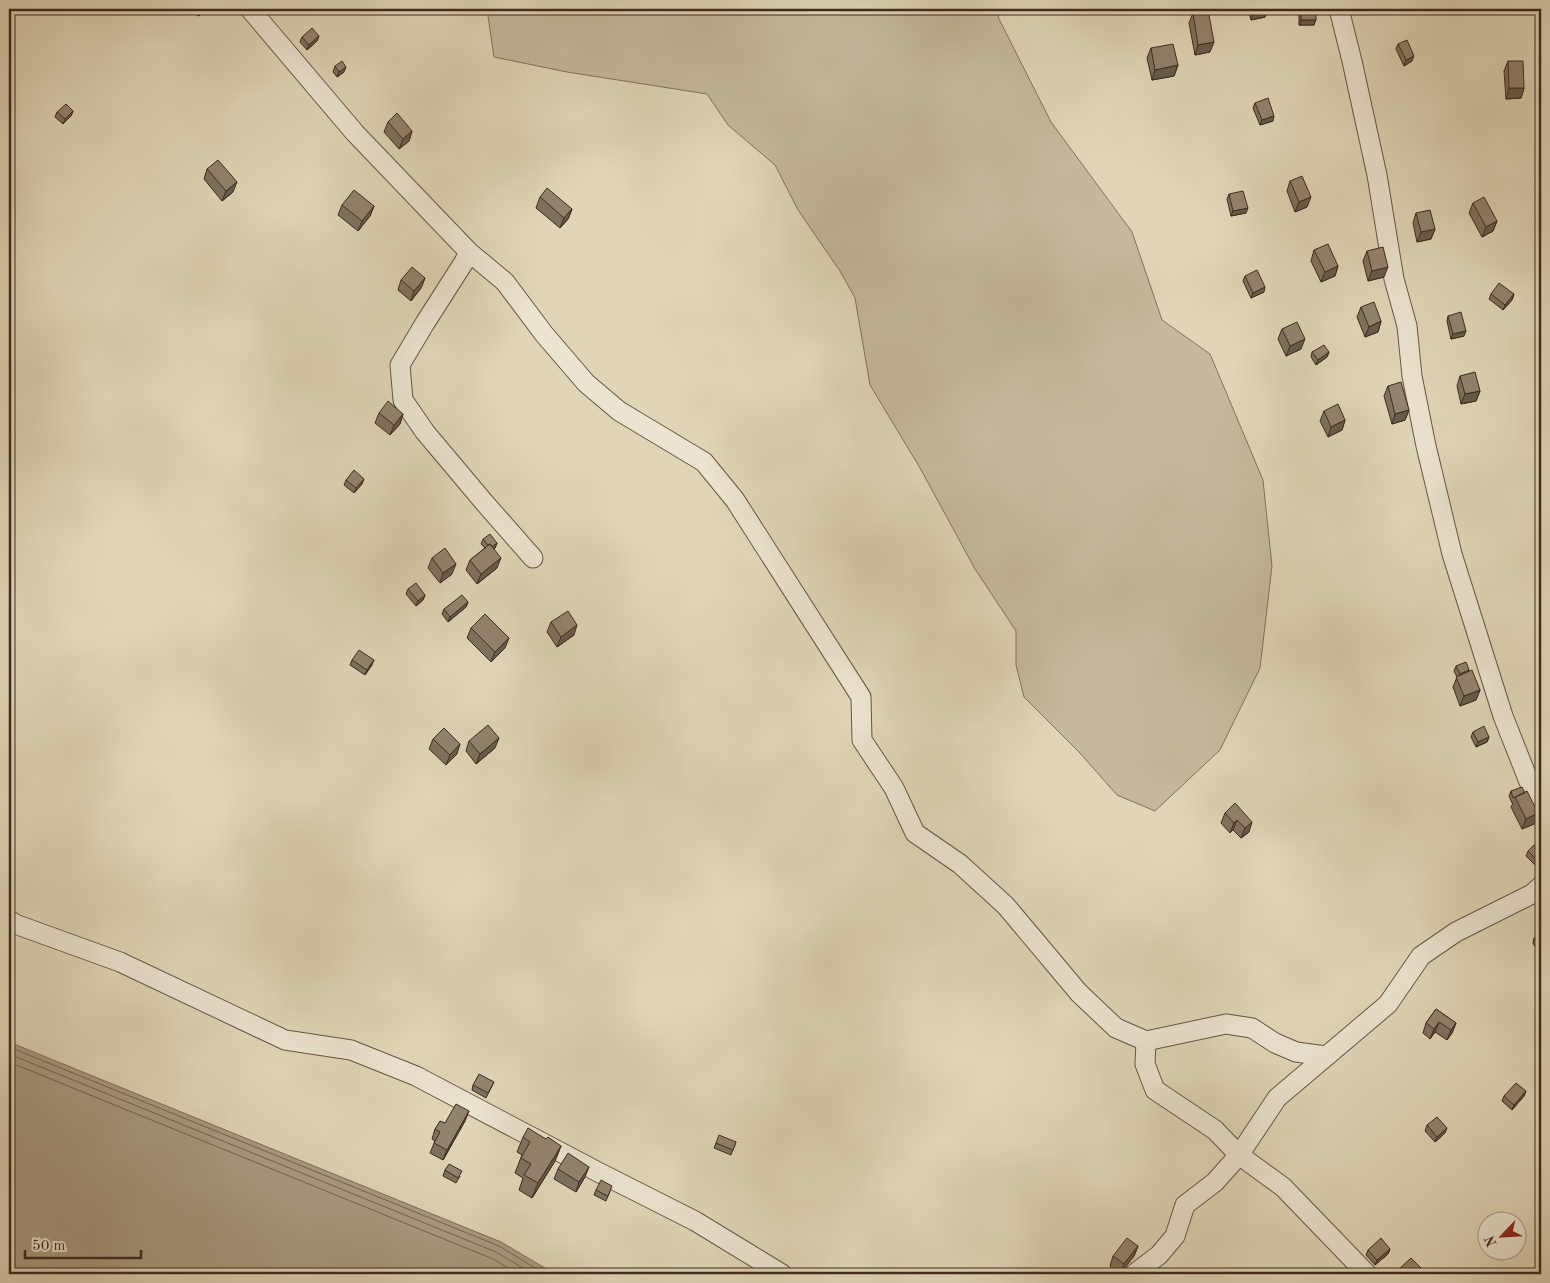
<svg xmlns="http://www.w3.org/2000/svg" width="1550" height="1283" font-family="'Old Standard TT',serif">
<rect width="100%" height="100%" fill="#e0d6b7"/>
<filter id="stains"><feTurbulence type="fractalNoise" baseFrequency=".004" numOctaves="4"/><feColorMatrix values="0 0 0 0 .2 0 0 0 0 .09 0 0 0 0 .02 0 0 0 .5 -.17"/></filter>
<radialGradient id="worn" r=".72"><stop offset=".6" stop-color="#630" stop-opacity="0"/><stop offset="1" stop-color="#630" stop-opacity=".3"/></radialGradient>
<!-- green -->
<path fill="#c5b99d" stroke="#82725e" d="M487,9H996L999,19L1051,122L1132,232L1162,320L1210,354L1263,480L1272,566L1260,668L1220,750L1155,811L1117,795L1079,752L1024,697L1016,665V631L975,569L920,468L870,385L855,298L840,271L798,210L775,165L728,125L707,94L567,72L494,57Z"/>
<!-- water -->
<path fill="#a99c83" stroke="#7f6e5b" d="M9,1042L501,1242L555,1274H9Z"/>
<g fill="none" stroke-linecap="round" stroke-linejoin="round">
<!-- shore -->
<path stroke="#746351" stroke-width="1" d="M9,1047L499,1246L545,1274
M9,1054L496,1252L533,1274
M9,1062L493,1259L518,1274"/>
<!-- street casing -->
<g stroke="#675545" stroke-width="21">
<path id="street" d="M250,9L355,133L469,252L464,262L425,323L400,365L403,400L425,432L483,501L533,558
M1339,9L1352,61L1377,175L1394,279L1407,326L1412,376L1426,446L1452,554L1503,716L1541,812
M469,252L505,282L544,334L586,383L619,411L704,462L735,500L861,697L862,740L894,788L915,833L960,864L1006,906L1079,993L1116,1028L1146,1041L1226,1024L1252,1028L1275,1043L1296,1052L1326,1056
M9,920L15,924L120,962L285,1040L351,1050L416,1076L600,1173L695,1221L782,1274
M1146,1041L1145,1064L1155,1090L1215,1130L1239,1155L1283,1187L1367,1274
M1134,1274L1159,1255L1175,1236L1185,1205L1215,1182L1239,1155L1277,1098L1388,1004L1421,956L1456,932L1532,894L1541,886"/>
</g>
<!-- street -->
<use href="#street" stroke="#ebe4d0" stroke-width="19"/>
</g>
<!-- wall -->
<path fill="#7e715f" stroke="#3f2a1f" d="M193,9H210L198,16Z
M1248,9H1268L1265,17L1251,20Z
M1299,9H1316L1314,25H1299Z
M1193,13L1210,52L1195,55L1189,23Z
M319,36L317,41L307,50L300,42L302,37Z
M1398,44L1412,61L1404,66L1396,49Z
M1151,48L1178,65L1174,76L1152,80L1147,58Z
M1508,61L1524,88L1521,98L1506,99L1504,71Z
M335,66L344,72L337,77L333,72Z
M1255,103L1273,121L1260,125L1253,108Z
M73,111L71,116L63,124L55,117L57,112Z
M388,122L412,131L409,141L399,149L384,132Z
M207,169L233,192L222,201L204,179Z
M1290,181L1307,207L1295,212L1287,191Z
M1229,194L1246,213L1231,216L1227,199Z
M540,197L572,209L568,219L560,228L536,208Z
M1473,203L1497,221L1493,231L1482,237L1469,213Z
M342,205L374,206L370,216L358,231L338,215Z
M1416,213L1435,229L1431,239L1417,242L1413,223Z
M1314,250L1338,266L1335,276L1321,282L1311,261Z
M1367,251L1384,277L1368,281L1363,261Z
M1245,276L1264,292L1251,298L1243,281Z
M425,278L421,288L411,301L398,290L401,280Z
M1491,294H1514L1512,300L1503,310L1489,299Z
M1361,307L1381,321L1378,332L1365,337L1357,317Z
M1448,316L1464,336L1451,339L1447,321Z
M1282,329L1301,349L1286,356L1278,339Z
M1312,352H1329L1327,357L1316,365L1311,357Z
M1460,376L1480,391L1476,401L1461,404L1457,386Z
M1388,386L1409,410L1405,420L1392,424L1384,396Z
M1324,411L1345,420L1342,430L1328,437L1320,421Z
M379,413L403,414L400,424L390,435L375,423Z
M346,480L362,484L354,493L344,485Z
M483,539L497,543L495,548L494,549L497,568L477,584L466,570L470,560L485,548L481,544Z
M432,558L452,574L440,583L428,568Z
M408,589L425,595L423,600L416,606L406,594Z
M468,602L466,607L448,622L442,614L444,609Z
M551,622L574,635L557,647L547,632Z
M471,628L505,648L491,662L467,638Z
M352,660L372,665L365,675L350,665Z
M1456,666L1469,670L1468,672L1480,690L1476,700L1460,706L1453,687L1457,677L1454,671Z
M1473,732L1489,737L1487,742L1476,747L1471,737Z
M433,739L457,754L446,765L429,749Z
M469,741L495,748L476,764L466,751Z
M1511,791L1525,793L1534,824L1522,829L1511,807L1513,803H1512L1509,796Z
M1235,803L1249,832L1241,838L1233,830L1230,833L1221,823L1225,813Z
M1528,851L1541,861L1536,866L1526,856Z
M1541,934V956H1540L1533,943L1534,938Z
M1436,1009L1456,1023L1452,1033L1447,1040L1435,1032L1430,1039L1423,1033L1426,1023Z
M494,1082L486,1098L472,1090L473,1085Z
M1526,1091L1524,1096L1512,1110L1502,1101L1504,1096Z
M465,1121L443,1160L430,1153L435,1141L432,1139L435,1129L445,1123Z
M1427,1125L1445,1133L1435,1142L1425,1131Z
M523,1137L546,1139L561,1146L555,1161L532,1198L519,1190L523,1178L515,1173L522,1155L517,1152Z
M736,1142L731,1155L714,1148L716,1143Z
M558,1169L585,1177L576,1192L554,1179Z
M445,1170L460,1176L456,1183L443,1176Z
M596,1190L610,1191L606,1201L594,1195Z
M1138,1246L1134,1256L1120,1274L1110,1266L1113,1256Z
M1390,1249L1388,1254L1375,1265L1366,1255L1368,1250Z
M1399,1269L1427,1274H1397Z"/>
<!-- shaded-wall -->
<path fill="#675c4d" stroke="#3f2a1f" d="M203,9H210L198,16L200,11Z
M1261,9H1268L1265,17L1251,20L1255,10Z
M1301,20H1316L1314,25H1299Z
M319,36L317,41L307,50L309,45Z
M1214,42L1210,52L1195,55L1198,45Z
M1414,56L1412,61L1404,66L1406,60Z
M1178,65L1174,76L1152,80L1155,70Z
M346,67L344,72L337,77L339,72Z
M1509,88H1524L1521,98L1506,99Z
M73,111L71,116L63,124L65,119Z
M1274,116L1273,121L1260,125L1262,120Z
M412,131L409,141L399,149L403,139Z
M237,182L233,192L222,201L226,191Z
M1311,197L1307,207L1295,212L1299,202Z
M374,206L370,216L358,231L362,221Z
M1248,208L1246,213L1231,216L1233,211Z
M572,209L568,219L560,228L564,218Z
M1497,221L1493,231L1482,237L1486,227Z
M1435,229L1431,239L1417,242L1421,232Z
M1338,266L1335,276L1321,282L1325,272Z
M1388,267L1384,277L1368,281L1372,271Z
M425,278L421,288L411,301L414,291Z
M1265,287L1264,292L1251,298L1253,293Z
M1514,294L1512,300L1503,310L1505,305Z
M1381,321L1378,332L1365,337L1369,327Z
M1466,331L1464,336L1451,339L1453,334Z
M1305,339L1301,349L1286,356L1290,346Z
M1329,352L1327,357L1316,365L1318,360Z
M1480,391L1476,401L1461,404L1465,394Z
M1409,410L1405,420L1392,424L1395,414Z
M403,414L400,424L390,435L394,425Z
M1345,420L1342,430L1328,437L1331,427Z
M364,479L362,484L354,493L356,488Z
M497,543L495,548L488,553L490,548Z
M501,558L497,568L477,584L481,574Z
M456,564L452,574L440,583L443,573Z
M425,595L423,600L416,606L418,601Z
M468,602L466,607L448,622L450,617Z
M577,625L574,635L557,647L561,637Z
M509,638L505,648L491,662L495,652Z
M374,660L372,665L365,675L367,670Z
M1469,670L1467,675L1458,679L1460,674Z
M1480,690L1476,700L1460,706L1464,696Z
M1489,737L1487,742L1476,747L1478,742Z
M499,738L495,748L476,764L480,754Z
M460,744L457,754L446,765L450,755Z
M1538,813L1534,824L1522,829L1526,819Z
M1237,820L1233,830L1230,833L1234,823Z
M1252,822L1249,832L1241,838L1245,828Z
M1541,858V861L1536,866L1538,861Z
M1439,1022L1435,1032L1430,1039L1434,1029Z
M1456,1023L1452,1033L1447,1040L1451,1030Z
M1526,1091L1524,1096L1512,1110L1514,1105Z
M469,1111L465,1121L443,1160L447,1150Z
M1447,1128L1445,1133L1435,1142L1437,1137Z
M561,1146L555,1161L532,1198L538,1183Z
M589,1167L585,1177L576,1192L579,1182Z
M1138,1246L1134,1256L1120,1274L1124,1264Z
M1390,1249L1388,1254L1375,1265L1377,1260Z"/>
<!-- building -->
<path fill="#93836e" stroke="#3f2a1f" d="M1301,9H1316V20H1301Z
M1208,10L1214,42L1198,45L1193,13Z
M312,28L319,36L309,45L302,37Z
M1407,40L1414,56L1406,60L1398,44Z
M1173,44L1178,65L1155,70L1151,48Z
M342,61L346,67L339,72L335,66Z
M1508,61H1523L1524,88H1509Z
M1268,98L1274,116L1262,120L1255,103Z
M66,104L73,111L65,119L57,112Z
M397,113L412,131L403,139L388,122Z
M218,160L237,182L226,191L207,169Z
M1302,176L1311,197L1299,202L1290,181Z
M547,188L572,209L564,218L540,197Z
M354,190L374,206L362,221L342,205Z
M1243,191L1248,208L1233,211L1229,194Z
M1484,197L1497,221L1486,227L1473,203Z
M1430,210L1435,229L1421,232L1416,213Z
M1328,244L1338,266L1325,272L1314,250Z
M1383,247L1388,267L1372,271L1367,251Z
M412,267L425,278L414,291L401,280Z
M1257,270L1265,287L1253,293L1245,276Z
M1499,283L1514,294L1505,305L1491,294Z
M1374,302L1381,321L1369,327L1361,307Z
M1461,312L1466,331L1453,334L1448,316Z
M1297,322L1305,339L1290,346L1282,329Z
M1324,345L1329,352L1318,360L1312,352Z
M1475,372L1480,391L1465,394L1460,376Z
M1401,382L1409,410L1395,414L1388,386Z
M388,401L403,414L394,425L379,413Z
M1338,404L1345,420L1331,427L1324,411Z
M354,470L364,479L356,488L346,480Z
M490,534L497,543L492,547L490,544L488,545L483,539Z
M490,544L501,558L481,574L470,560Z
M445,548L456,564L443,573L432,558Z
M416,583L425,595L418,601L408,589Z
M462,595L468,602L450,617L444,609Z
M568,611L577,625L561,637L551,622Z
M485,614L509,638L495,652L471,628Z
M359,650L374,660L367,670L352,660Z
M1466,662L1469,670L1460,674L1456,666Z
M1472,670L1480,690L1464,696L1456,677Z
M488,725L499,738L480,754L469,741Z
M1484,726L1489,737L1478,742L1473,732Z
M444,728L460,744L450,755L433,739Z
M1522,787L1525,793L1513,798L1511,791Z
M1527,791L1538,813L1526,819L1515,797Z
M1235,803L1252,822L1245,828L1237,820L1234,823L1225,813Z
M1534,845L1541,852V858L1538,861L1528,851Z
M1541,934V951L1534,938Z
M1436,1009L1456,1023L1451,1030L1439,1022L1434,1029L1426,1023Z
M479,1074L494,1082L488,1093L473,1085Z
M1516,1083L1526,1091L1514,1105L1504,1096Z
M456,1104L469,1111L447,1150L434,1143L440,1132L435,1129L440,1121L445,1123Z
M1437,1117L1447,1128L1437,1137L1427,1125Z
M528,1128L546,1139L548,1137L561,1146L538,1183L524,1175L531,1164L521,1158L530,1142L523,1137Z
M719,1135L736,1142L733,1150L716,1143Z
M568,1153L589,1167L579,1182L558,1169Z
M449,1164L462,1171L458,1178L445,1170Z
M601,1180L612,1186L608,1196L596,1190Z
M1127,1238L1138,1246L1124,1264L1113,1256Z
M1381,1238L1390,1249L1377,1260L1368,1250Z
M1411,1258L1427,1274H1404L1399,1269Z"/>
<!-- margin -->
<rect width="1550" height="1283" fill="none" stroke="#e0d6b7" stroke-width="30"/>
<rect x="10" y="10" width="1530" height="1263" fill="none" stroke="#3f2a1f" stroke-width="2.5"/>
<rect x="15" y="15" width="1520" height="1253" fill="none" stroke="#3f2a1f"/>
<!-- north arrow -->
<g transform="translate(1502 1236) rotate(245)"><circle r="24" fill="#ebe4d0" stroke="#a69a89"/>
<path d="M0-4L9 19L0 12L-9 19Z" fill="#8f2418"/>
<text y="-8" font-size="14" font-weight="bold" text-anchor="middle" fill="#3f2a1f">N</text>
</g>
<!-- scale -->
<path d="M25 1250v8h116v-8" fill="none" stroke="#3f2a1f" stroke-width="2.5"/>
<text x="32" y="1250" font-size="15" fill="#3f2a1f" stroke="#ebe4d0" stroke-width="4" paint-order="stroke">50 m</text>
<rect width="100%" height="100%" filter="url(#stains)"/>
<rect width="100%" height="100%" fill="url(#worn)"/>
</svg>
